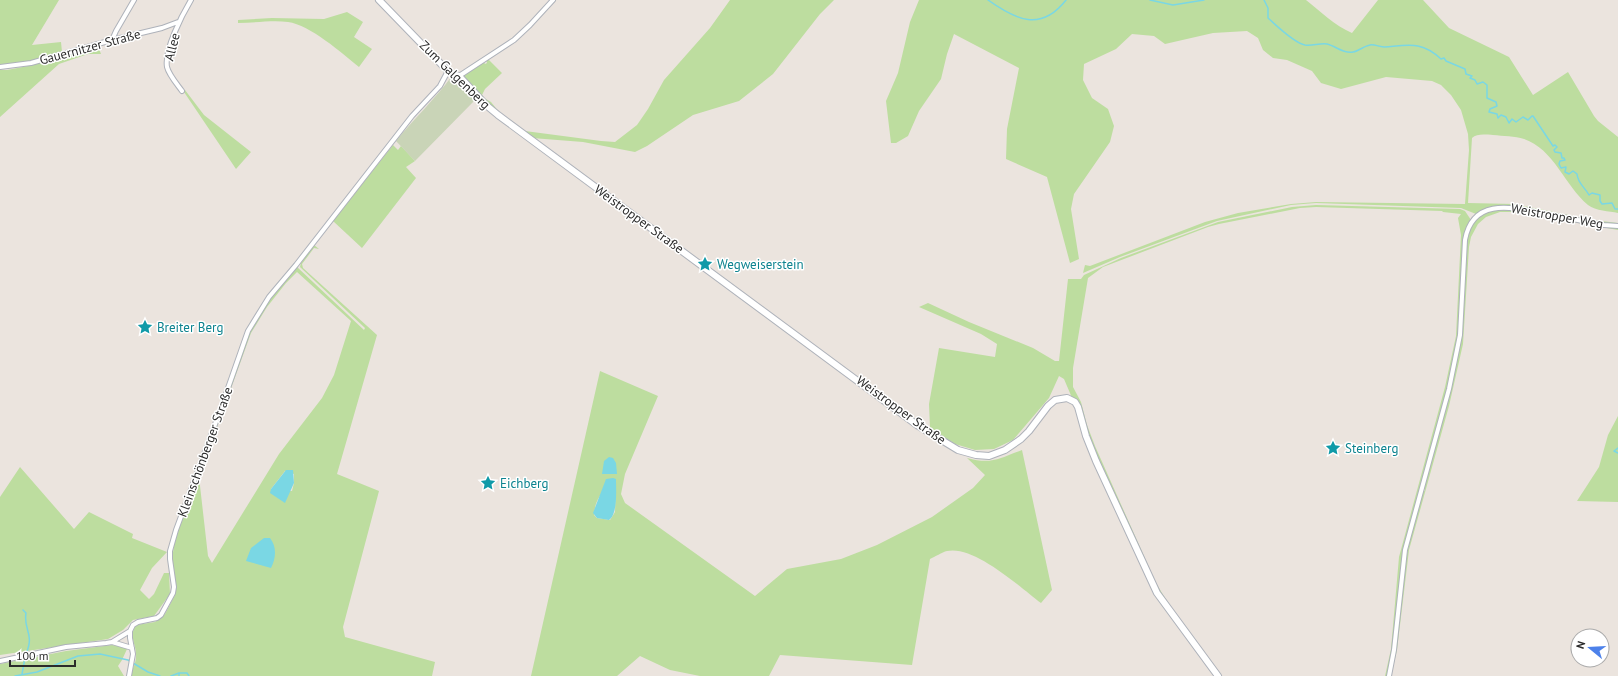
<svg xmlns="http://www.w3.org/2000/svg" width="1618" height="676" font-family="'PT Sans',sans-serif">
<rect width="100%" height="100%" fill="#ebe4de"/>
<!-- green -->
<path fill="#bddd9f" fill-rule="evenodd" d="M0,0H59L32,45L61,42L62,52L29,61L0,65Z
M730,0H834L820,14L773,74L739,101L693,115L647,146L635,152L583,142L532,138L486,103L463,77L465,74L483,61L485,64L487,63L486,60L488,59L502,73L485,89L482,95L484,98L491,102L499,112L525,131L601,141L615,142L637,125L648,109L664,80L710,28Z
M919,0H1306C1321,12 1334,25 1352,33L1378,0H1423L1449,28L1509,57L1533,95L1568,72L1594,116L1598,121L1618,137V213C1609,211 1596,211 1588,205C1565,186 1554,149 1524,139C1515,136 1503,136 1493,135C1487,135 1477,133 1472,138L1468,203L1514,204L1593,220L1618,223V225L1502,205L1490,207L1476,214L1461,208L1316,203L1291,205L1217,221L1120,257L1083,273L1085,265L1090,266L1205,222L1238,213L1291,204L1316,202L1465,204L1469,150L1468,134L1461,110L1451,95L1441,85L1432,81L1386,77L1341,89L1321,83L1312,71L1287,60L1273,58L1263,50L1258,38L1247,31L1213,33L1165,44L1154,36L1132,34L1116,49L1084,64L1083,80L1092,98L1108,109L1114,126L1110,142L1074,194L1071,209L1079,259L1070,263L1047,177L1006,159L1007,129L1019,68L954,34L947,54L941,79L919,111L908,136L896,143H891L886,101L898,73L910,22Z
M347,12L363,22L354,37L372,49L359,67C342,53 310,25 288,22C272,20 255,23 238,23V20L272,18L324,19Z
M98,46L101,54H88L59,64L0,117V70H7L28,66Z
M185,90L204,115L251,152L236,169L184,92Z
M393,145L398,150L401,146L415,161L406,167L416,178L362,248L333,221Z
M1316,205L1460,209L1465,211L1471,220L1464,234L1463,243L1459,329L1448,387L1404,549L1392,649L1388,676H1385L1391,649L1399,557L1445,387L1456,336L1461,235L1458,218L1461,214L1443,212L1442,211L1316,207L1300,208L1219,224L1208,227L1103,267L1088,278L1073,368V387L1081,402L1087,425L1095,446L1156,583C1175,616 1200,645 1222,676H1220L1163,600L1101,466L1064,379L1059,376L1049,398L1013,440L994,449L975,450L955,444L930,428L929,404L939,348L995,357L997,344L981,334L919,307L928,303L969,322L1033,348L1055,361H1059L1068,279H1081L1084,275L1121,258L1218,222L1292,207Z
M1511,209L1606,227L1618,228V230L1516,212H1500L1486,217L1478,224L1471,237L1469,247L1463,344L1449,406L1409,550L1397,650L1391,676L1396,649L1405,564L1412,529L1423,492L1425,490L1424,489L1437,441L1461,343L1467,235C1478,212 1488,210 1511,209Z
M314,245L319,249L314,248L302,264L303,268L377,335L337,474L379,491L343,627L345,637L435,662L432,676H131C132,669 136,663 136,657C137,644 128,637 136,625L155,622L165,614L175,595L172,560L175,538L249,332L264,306L297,267L364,330L365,328L300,267L301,263ZM297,272L351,321L334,375L322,398L279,454L212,563L208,556L199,477L251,333L267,307L286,283ZM285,471L294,474V483L292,491L271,489Z
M600,371L658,396L625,474L621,494L625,503L755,596L787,569L841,559L877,545L932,517L973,488L985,475L967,458C992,465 1000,458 1022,450L1052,590L1041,603C1020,587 974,545 947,551C942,552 935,557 930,559L912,665L780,655L769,676H700L670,670L640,656L617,676H531ZM616,479L615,512L610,520L597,518L594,515C596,495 603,493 616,479Z
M1618,416V502L1577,501L1599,467L1608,435Z
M20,467L74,529L89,512L133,534L132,538L167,552L152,568L140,590L149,599L154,594L164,573H169L170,594L154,616L133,620L123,630L108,639L0,655V497Z
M112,645L122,647L127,649L122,660L118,666L124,676H0V664L66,651Z"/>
<!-- cemetery -->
<path fill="#c9d4b7" d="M452,76L476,99L415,161L396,141C414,119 435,99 452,76Z"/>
<!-- water -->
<path fill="#7ad7e4" d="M609,457L613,458L616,463L617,474H602L604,461Z
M286,470H293L294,483L285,503L270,493L271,489Z
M613,478L616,479C616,489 618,514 609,520L597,518L593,513L606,479Z
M264,538H270C277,547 276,558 271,568L246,561L251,548Z"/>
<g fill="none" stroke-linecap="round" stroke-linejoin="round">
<!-- stream -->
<path stroke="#7ad7e4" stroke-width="1.5" d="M988,0C1016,20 1041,32 1066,0
M1150,0L1173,5L1204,0
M1264,0L1268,8V18C1277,26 1294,43 1305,45C1312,46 1320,43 1327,44C1336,46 1343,54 1353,52C1359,51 1364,46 1370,45C1374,44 1380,47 1385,47C1409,45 1422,41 1441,59L1444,58L1446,61L1465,69L1466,74L1472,76L1470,78L1475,80L1477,84L1483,82L1487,85V98L1496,102L1497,106L1490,109L1489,112L1497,114L1498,118L1501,115L1506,117L1509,123L1512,119L1516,122L1523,117L1528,120L1532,116H1533L1553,146L1555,145L1557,147L1554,150L1555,152L1561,153L1562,158H1564L1565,160L1560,161L1559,164L1561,168L1566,167L1565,172L1569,174L1573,171L1577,174C1578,184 1584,186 1589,195L1592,193L1600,195V201L1602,204L1612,203L1615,209H1618
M1618,448L1614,451L1618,453
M23,610L26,613C23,630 35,633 26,654
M179,673H187L189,676
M22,674L25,658
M15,676L37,672L78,656L100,654L128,660L148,672L160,676
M171,676L179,673V676"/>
<!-- street casing -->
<g stroke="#aeb2ba" stroke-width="6">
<path id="street" d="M112,40L116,31L134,0
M0,67L31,63L112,40L162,28L178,22
M459,76L514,40L530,25L553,0
M182,91C177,84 169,75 167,67C164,50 182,15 191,0
M112,642L132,648
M0,661L66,647L106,643L112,642L130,631
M129,676L133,654L130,638V631L133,625L138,622L157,618L161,615L173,593L174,587L170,559V551L176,530L221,408L248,331L269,297L296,265L412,116L440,86L448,71
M1389,676L1394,650L1405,550L1449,389L1460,335L1465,240C1473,196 1514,208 1546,214C1565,218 1585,221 1604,225L1618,226"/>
</g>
<!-- secondary casing -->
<g stroke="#aeb2ba" stroke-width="8">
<path id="secondary" d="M379,0L443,66L452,74L459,76L486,105L498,115L917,425L958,450L976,455L989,456L1005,450L1021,439L1029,431L1048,406L1055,400L1067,398L1075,402L1078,407L1086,436L1096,461L1157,593L1218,676"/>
</g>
<!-- street -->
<use href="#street" stroke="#fff" stroke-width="4"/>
<!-- secondary -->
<use href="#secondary" stroke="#fff" stroke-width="6"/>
</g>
<!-- icons -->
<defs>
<g id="sight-bare" transform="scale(1.2)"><path d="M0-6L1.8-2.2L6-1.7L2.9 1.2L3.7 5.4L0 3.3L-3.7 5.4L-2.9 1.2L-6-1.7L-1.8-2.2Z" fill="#0f9aa8" stroke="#fff" stroke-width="2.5" paint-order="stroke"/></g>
</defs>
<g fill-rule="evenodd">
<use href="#sight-bare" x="705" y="264"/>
<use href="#sight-bare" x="145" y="327"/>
<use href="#sight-bare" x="1333" y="448"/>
<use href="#sight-bare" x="488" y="483"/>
</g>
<g text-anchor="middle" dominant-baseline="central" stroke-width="3" stroke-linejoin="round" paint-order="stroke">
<!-- street labels -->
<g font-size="13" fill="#2b2b2b" stroke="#fff">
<text transform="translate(90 47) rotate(-15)">Gauernitzer Straße</text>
<text transform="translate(172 47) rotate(-76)">Allee</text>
<text transform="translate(455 75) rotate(44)">Zum Galgenberg</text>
<text transform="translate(1557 216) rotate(10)">Weistropper Weg</text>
<text transform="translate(639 219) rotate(36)">Weistropper Straße</text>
<text transform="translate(901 410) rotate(36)">Weistropper Straße</text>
<text transform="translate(205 452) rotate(-70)">Kleinschönberger Straße</text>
</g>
<!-- culture labels -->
<g font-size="13" fill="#0d838f" stroke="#fff" text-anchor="start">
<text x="717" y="264">Wegweiserstein</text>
<text x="157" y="327">Breiter Berg</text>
<text x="1345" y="448">Steinberg</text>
<text x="500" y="483">Eichberg</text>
</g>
</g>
<!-- north arrow -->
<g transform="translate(1590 648) rotate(288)"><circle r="19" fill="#ffffff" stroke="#aaaaaa"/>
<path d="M0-3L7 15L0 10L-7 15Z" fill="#4d81ea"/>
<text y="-6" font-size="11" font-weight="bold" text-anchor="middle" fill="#2b2b2b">N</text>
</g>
<!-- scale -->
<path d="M10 660v6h65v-6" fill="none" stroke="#2b2b2b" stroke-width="2"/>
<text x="16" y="660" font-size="12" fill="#2b2b2b" stroke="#ffffff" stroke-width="3" paint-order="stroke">100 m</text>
</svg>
